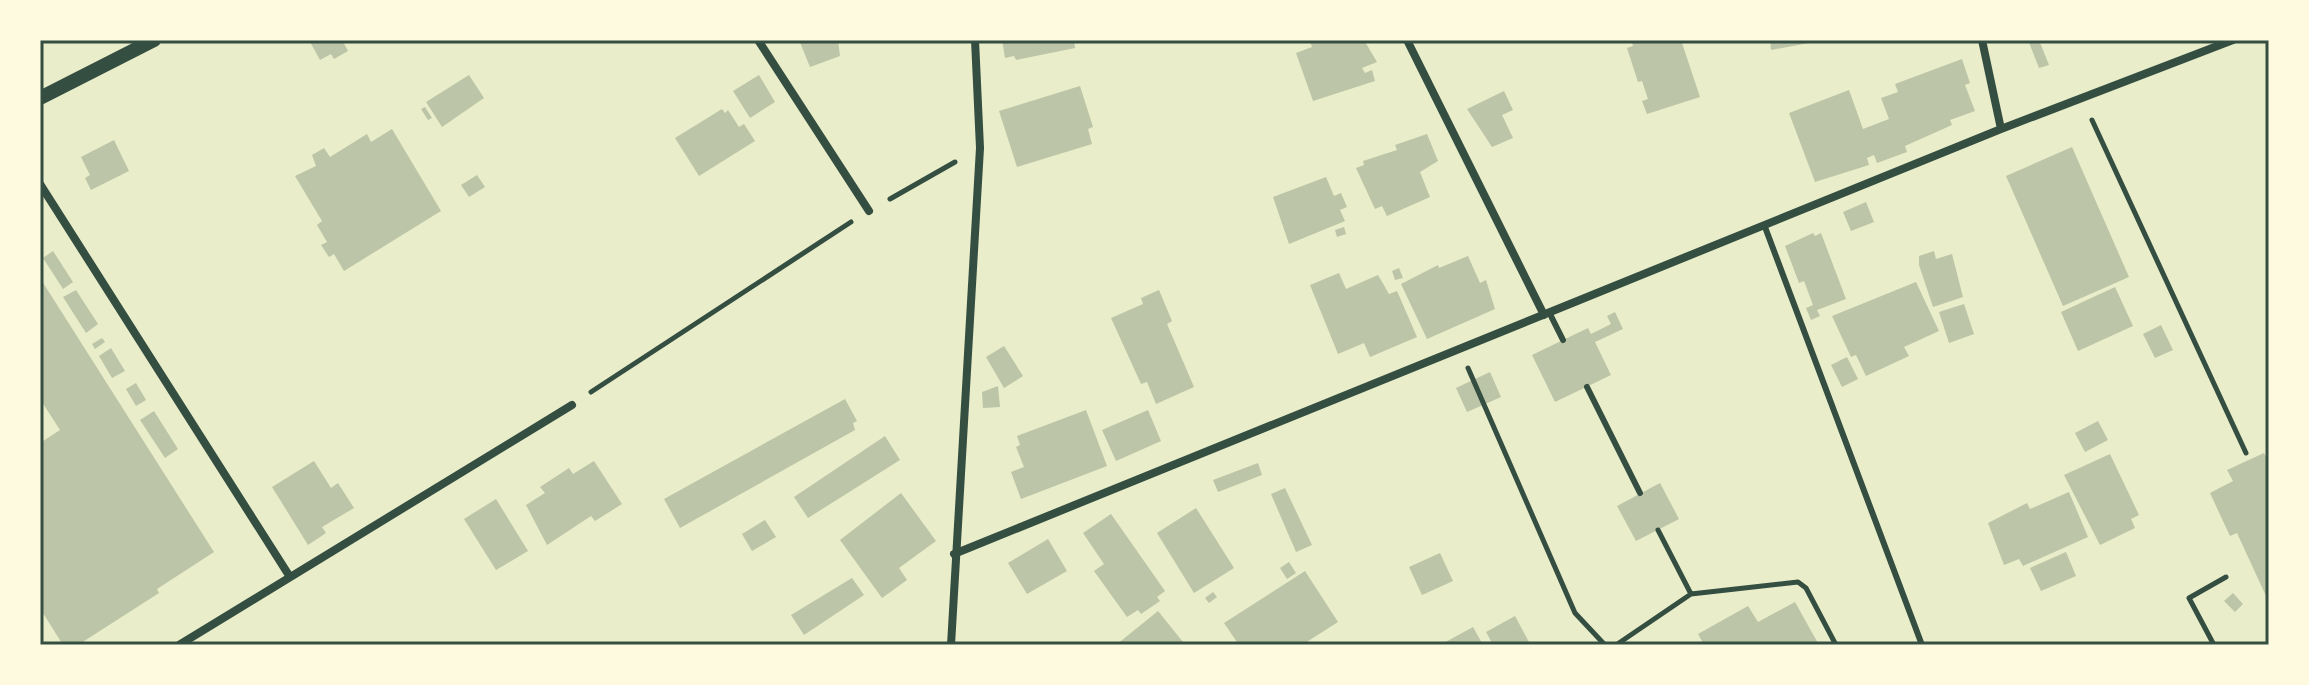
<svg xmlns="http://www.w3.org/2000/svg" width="2309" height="685" font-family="'Roboto Condensed',sans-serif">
<rect width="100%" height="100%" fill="#e9edc9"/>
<!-- building -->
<path fill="#bcc5a7" d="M309,40H342L348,51L334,59L331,54L320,60Z
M799,40H838L840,56L810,67Z
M1002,40H1074L1075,48L1016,60L1014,56L1005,58Z
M1314,40H1364L1377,62L1362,68L1365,73L1372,70L1375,81L1313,101L1296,53L1312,47L1310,41Z
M1631,40H1681L1700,97L1647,114L1642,101L1648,99L1642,81L1638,82L1627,48L1633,46Z
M1770,40H1808L1809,43L1771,50Z
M2028,40H2039L2049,65L2039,68Z
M1962,59L1970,83L1965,85L1975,111L1950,120L1952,125L1905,146L1907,152L1877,163L1874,155L1867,158L1869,165L1815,182L1789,113L1849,90L1863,129L1889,119L1881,98L1898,92L1895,84Z
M469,75L484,98L442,127L426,102Z
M759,75L775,102L750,118L733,91Z
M1080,86L1093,127L1088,129L1092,144L1017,167L999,111Z
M1504,91L1513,110L1502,115L1513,138L1492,147L1467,109Z
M425,107L432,118L428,120L421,109Z
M722,109L725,113L728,110L739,127L744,124L755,141L699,176L675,138Z
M392,129L441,211L344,271L334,254L329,257L321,245L327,242L317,225L322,221L295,176L316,166L312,155L324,148L330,157L367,134L371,142Z
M1427,134L1438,161L1420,172L1430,197L1387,216L1382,206L1375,209L1356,168L1364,165L1363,161L1397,150L1395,145Z
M114,140L129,171L91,190L85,178L90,175L81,157Z
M2072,147L2129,277L2063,306L2006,176Z
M477,175L485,187L469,197L461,185Z
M1326,177L1334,196L1341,193L1347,207L1340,210L1345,221L1289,244L1273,197Z
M1866,202L1874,222L1851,231L1843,212Z
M1344,227L1346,234L1337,237L1335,230Z
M1813,233L1815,236L1821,233L1846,299L1817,310L1820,316L1811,320L1806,308L1813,305L1804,281L1799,283L1785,246Z
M53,251L73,282L63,289L43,258Z
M1934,251L1936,259L1952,254L1963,297L1933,307L1919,265V256Z
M1468,256L1480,283L1486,280L1495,309L1427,339L1401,284L1438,265L1439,268Z
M1399,268L1403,278L1395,280L1392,271Z
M1339,273L1346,289L1378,275L1389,294L1397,291L1417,337L1370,357L1364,343L1338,354L1310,285Z
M40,278L214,552L157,589L159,593L78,645H63L43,613L40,615V443L60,430L40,399Z
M1916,282L1939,331L1904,347L1909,356L1866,376L1856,355L1851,357L1832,316Z
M2115,287L2133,326L2078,351L2061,312Z
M76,290L98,324L86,333L63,297Z
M1159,290L1172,321L1167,324L1194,387L1156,404L1147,382L1141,384L1111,318L1143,304L1141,298Z
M1964,304L1974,334L1949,343L1939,312Z
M1615,312L1623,329L1595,342L1611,375L1555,402L1532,355L1588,328L1591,334L1611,324L1607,316Z
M2161,325L2173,350L2155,358L2143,334Z
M102,338L105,342L95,349L92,344Z
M1004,346L1023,376L1004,388L986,357Z
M111,348L125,371L112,378L99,356Z
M1847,357L1858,379L1842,387L1831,365Z
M1490,372L1501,397L1467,412L1456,388Z
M136,383L146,400L136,406L126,389Z
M998,386L1000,407L983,408L982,392Z
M845,399L857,421L853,423L855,430L680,528L664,499Z
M1086,410L1107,466L1021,499L1011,472L1024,467L1016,447L1020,445L1017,436Z
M1148,410L1161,441L1116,461L1102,430Z
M154,411L178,449L165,458L140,420Z
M2098,421L2108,440L2085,452L2075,433Z
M885,436L900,460L808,518L794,497Z
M2264,453L2269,464L2266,596L2237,533L2230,536L2210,493L2233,481L2227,470Z
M2110,454L2139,515L2131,519L2135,528L2100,545L2064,475Z
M314,461L331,488L338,483L354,508L322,527L326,533L308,545L272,487Z
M594,461L622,504L595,521L591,516L547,545L526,505L545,493L540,487L569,468L573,474Z
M1258,463L1262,475L1218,492L1213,480Z
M1660,483L1679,519L1636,541L1617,506Z
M1285,488L1312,545L1296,552L1271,494Z
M2069,492L2088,537L2023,566L2019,559L2004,565L1988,523L2027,503L2030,509Z
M901,493L936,541L899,568L907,580L882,598L840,540Z
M496,499L528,551L496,570L464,519Z
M1196,508L1234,568L1194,593L1157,533Z
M1111,514L1165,591L1157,597L1160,601L1141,614L1138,610L1127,617L1094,571L1104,564L1083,533Z
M765,520L776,537L752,551L742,534Z
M1048,539L1067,571L1027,594L1008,563Z
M2066,552L2076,576L2041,591L2030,568Z
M1440,553L1453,581L1422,595L1409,567Z
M1289,562L1296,573L1287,579L1280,568Z
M1305,571L1338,622L1302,645H1239L1224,623Z
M852,578L864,595L804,635L791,615Z
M1213,592L1217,597L1209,603L1205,598Z
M2233,593L2243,604L2235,612L2224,601Z
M1795,602L1819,645H1704L1698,634L1748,606L1758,622Z
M1158,611L1183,642L1116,645Z
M1515,616L1529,642L1493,645L1486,632Z
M1473,627L1483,645H1440Z"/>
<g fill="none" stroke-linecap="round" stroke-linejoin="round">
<!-- path -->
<path stroke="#344e41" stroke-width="5" d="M2092,120L2246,453
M890,199L955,162
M1468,368L1575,613L1605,645
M591,392L851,222
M1658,530L1691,594
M1616,645L1691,594L1798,582L1806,588L1836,645
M2214,645L2189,598L2226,577"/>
<!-- service -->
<path stroke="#344e41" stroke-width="6" d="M1765,227L1922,645
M1549,312L1563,340
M1587,387L1640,493"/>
<!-- minor -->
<path stroke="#344e41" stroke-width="8" d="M758,40L869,211
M1407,40L1544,315
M1982,40L2001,129
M40,184L290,577
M954,554L2001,129L2233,40
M179,645L572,405
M951,645L980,148L975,40"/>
<!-- tertiary -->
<path stroke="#344e41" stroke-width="14" d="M40,98L154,40"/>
</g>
<!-- border -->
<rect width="2309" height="685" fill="none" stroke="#fefae0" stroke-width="84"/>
<rect x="42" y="42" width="2225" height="601" fill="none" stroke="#344e41" stroke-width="3"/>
</svg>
